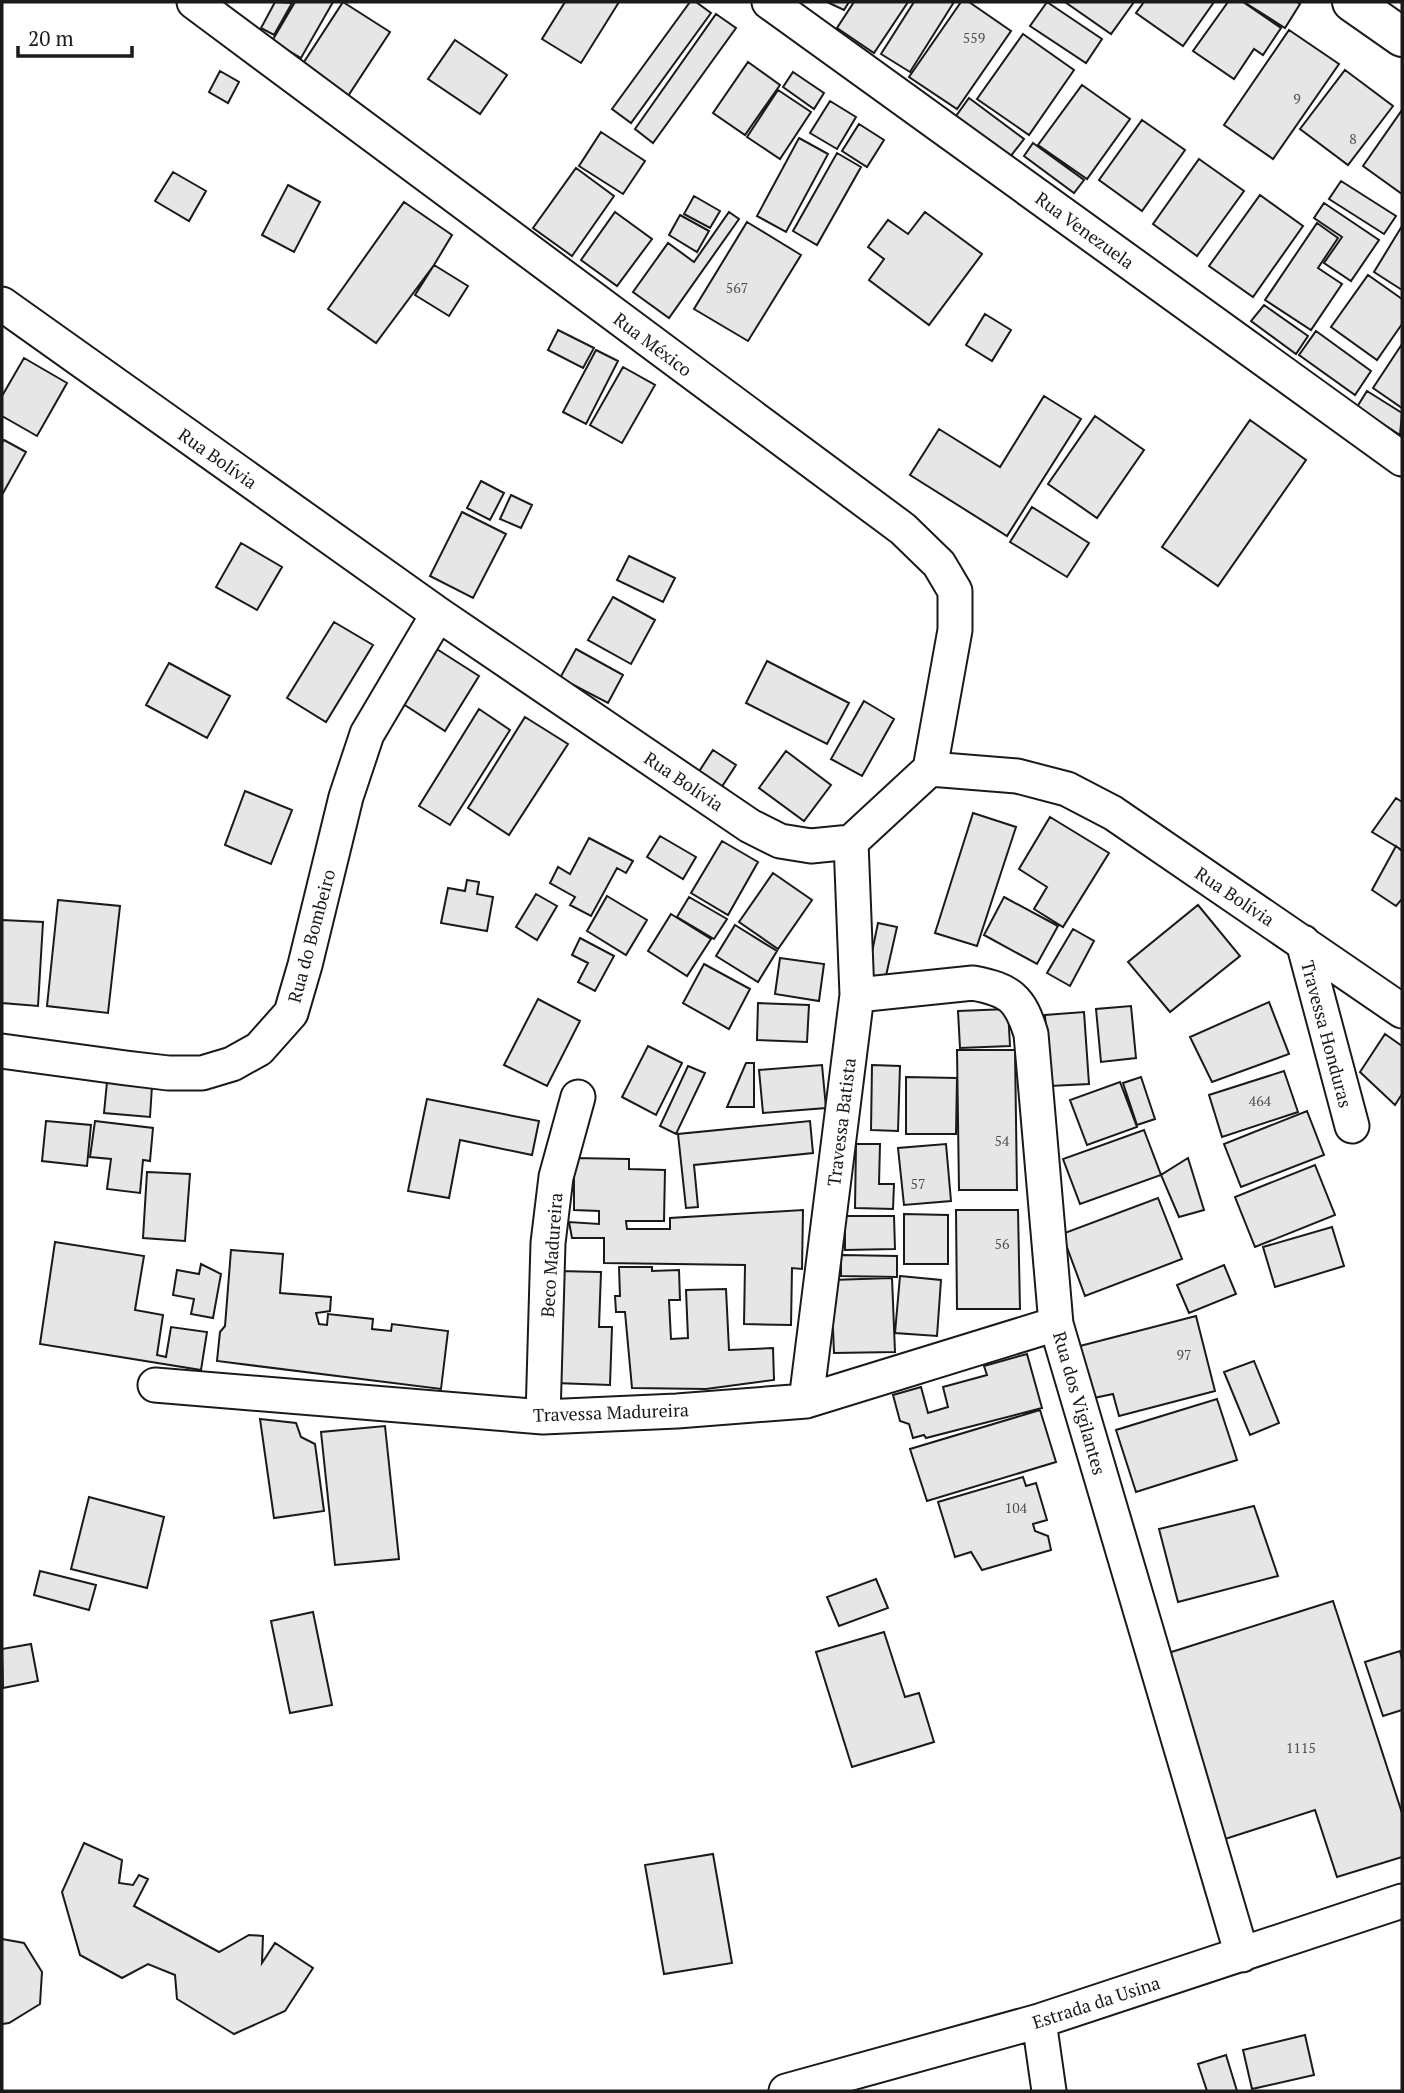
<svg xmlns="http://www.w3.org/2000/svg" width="1404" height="2093" font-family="'PT Serif',serif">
<rect width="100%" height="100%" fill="#fff"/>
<!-- building -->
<path fill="#e6e6e6" stroke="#1a1a1a" stroke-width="2" d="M275,2L292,3L274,35L261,28Z
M295,2H333L301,58L272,41Z
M343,2L390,32L348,96L302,65Z
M565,2H619L581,63L542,39Z
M690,2H696L711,13L631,123L612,109Z
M827,2H849L844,10Z
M854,2H908L874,53L837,28Z
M914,2H954L910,72L881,54Z
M961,2H969L1011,31L957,109L909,77Z
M1047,2L1102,39L1086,63L1030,26Z
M1065,2H1134L1111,34Z
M1144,2H1214L1183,46L1136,13Z
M1228,2H1243L1281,28L1263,55L1254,49L1234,79L1193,51Z
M1244,2H1297L1300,4L1285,28Z
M716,14L736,28L653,143L635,129Z
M1289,30L1339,64L1273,159L1224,125Z
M1023,34L1074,70L1029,135L977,99Z
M455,40L507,75L480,114L428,79Z
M748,62L780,85L745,135L713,113Z
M1345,70L1393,106L1348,165L1300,129Z
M220,71L239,82L228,103L209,92Z
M793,72L824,93L814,109L783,87Z
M1082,85L1130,119L1087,179L1038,145Z
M778,90L811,112L780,159L747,137Z
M969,98L1024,139L1010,157L956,116Z
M830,101L856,117L837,149L810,133Z
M1402,110V194L1363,166Z
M1142,120L1185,150L1142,211L1099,180Z
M859,124L884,140L867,167L842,151Z
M601,132L645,161L623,194L579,166Z
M799,138L828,154L786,232L757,216Z
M1033,143L1084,180L1074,193L1024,156Z
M837,153L861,167L817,245L793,231Z
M1199,159L1244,191L1197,256L1153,224Z
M576,168L614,196L572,256L533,228Z
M173,172L206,191L189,221L155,201Z
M1341,181L1396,216L1384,234L1329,199Z
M288,185L320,202L294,252L262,235Z
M1260,195L1303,226L1253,297L1209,266Z
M694,196L720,211L710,228L684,214Z
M404,202L452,235L434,265L376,343L328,309Z
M1324,203L1379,240L1351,281L1324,263L1342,237L1314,218Z
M615,212L652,239L617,286L581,260Z
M729,212L739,219L669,318L633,292L668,243L694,262Z
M925,212L982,254L929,325L869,280L884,259L868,247L888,220L908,234Z
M680,215L709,231L697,252L669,235Z
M747,222L801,255L748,341L694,309Z
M1317,223L1338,238L1318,268L1342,284L1311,330L1265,300Z
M1402,226V290L1374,272Z
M434,265L468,286L449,316L415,295Z
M1368,275L1402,299V324L1377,360L1331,327Z
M1264,305L1308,336L1296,354L1251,321Z
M985,314L1011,330L992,361L966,345Z
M558,330L594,348L583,368L548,350Z
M1316,331L1371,371L1355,395L1299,355Z
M1402,344V408L1373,388Z
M596,350L618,361L586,424L563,412Z
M24,358L67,383L37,436L2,416V396Z
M623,367L655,385L622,443L590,425Z
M1367,391L1402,413L1400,435L1357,407Z
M1044,396L1081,419L1007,536L910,475L939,429L1000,467Z
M1095,416L1144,450L1097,518L1048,484Z
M1250,420L1306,460L1218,586L1162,547Z
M4,440L26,452L2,495V443Z
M481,481L504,493L490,520L467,508Z
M511,495L532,505L521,528L500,519Z
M1032,507L1089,543L1067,577L1010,542Z
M462,512L506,534L473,598L430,576Z
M241,543L282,567L257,610L216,587Z
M629,556L675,578L663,602L617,580Z
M613,597L655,620L631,664L588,640Z
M334,622L373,645L326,722L287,698Z
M432,646L479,676L445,731L397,700Z
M576,649L623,675L608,703L560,678Z
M767,661L849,703L827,744L746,703Z
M169,663L230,696L207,738L146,705Z
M864,701L894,719L862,776L831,759Z
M479,709L510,730L450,825L419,806Z
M525,717L568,744L509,835L468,808Z
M713,750L736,765L721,788L698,773Z
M786,751L831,785L804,821L759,788Z
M245,791L292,810L271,864L225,845Z
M1396,798L1402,802V850L1372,832Z
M973,813L1016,827L977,946L935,933Z
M1050,817L1109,853L1063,927L1034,909L1047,887L1019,869Z
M660,836L696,857L683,879L647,857Z
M589,838L633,861L626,873L617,868L591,916L570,905L575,897L550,883L558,867L570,874Z
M722,841L758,862L728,915L691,893Z
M1396,846L1402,851V899L1396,906L1372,890Z
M773,873L812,900L778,949L739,922Z
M467,880L479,882L477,894L493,897L487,931L441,923L448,888L465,891Z
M536,894L557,906L537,940L516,927Z
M607,896L647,920L626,955L587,931Z
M689,897L727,919L714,939L677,917Z
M1004,897L1058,926L1037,964L984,935Z
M58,900L120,906L108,1013L47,1006Z
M1198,905L1240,956L1170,1012L1128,962Z
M671,914L711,939L687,976L648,951Z
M2,920L43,922L38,1006L2,1003Z
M878,923L897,927L885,980L867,976Z
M735,925L777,951L758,982L716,956Z
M1073,929L1094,941L1070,986L1047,973Z
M580,938L614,956L595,991L578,982L588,963L572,955Z
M780,958L824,964L819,1001L775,994Z
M704,964L750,989L729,1029L683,1003Z
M538,999L580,1021L547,1086L504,1065Z
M1269,1002L1289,1054L1212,1082L1190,1037Z
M758,1003L809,1005L807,1042L757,1040Z
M1131,1006L1136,1058L1101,1062L1096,1009Z
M1008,1009L1010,1046L960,1048L958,1011Z
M1084,1012L1089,1084L1050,1086L1045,1015Z
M1385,1034L1402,1046V1094L1395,1105L1360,1072Z
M648,1046L682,1063L656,1115L622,1097Z
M957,1050H1015L1017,1190H959Z
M746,1063H754V1107H727Z
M822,1065L826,1108L763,1113L759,1070Z
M872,1065L900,1066L898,1131L871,1130Z
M688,1066L705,1073L676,1134L660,1126Z
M1284,1071L1298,1112L1222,1137L1209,1095Z
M906,1077L957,1078L956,1134H906Z
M1141,1077L1155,1119L1137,1125L1123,1083Z
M107,1082L152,1086L150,1117L104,1113Z
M1120,1082L1137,1127L1087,1145L1070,1100Z
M427,1099L539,1121L532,1155L460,1140L449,1198L408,1191Z
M1307,1111L1324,1155L1241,1187L1224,1144Z
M46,1121L91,1125L87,1166L42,1161Z
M95,1121L153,1128L150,1161L143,1160L140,1193L107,1189L111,1159L90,1157Z
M810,1121L813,1153L694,1165L698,1207L686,1208L678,1134Z
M1144,1130L1161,1175L1080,1204L1063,1159Z
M856,1144H880L879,1184H894L893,1209L855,1208Z
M946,1144L951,1201L904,1205L898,1148Z
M574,1158L629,1159V1169L665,1170L664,1221H626L627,1229H670V1218L803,1210L802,1269L792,1268L791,1325L744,1324L745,1265L604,1263V1238H572L569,1222L599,1224V1211L574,1210Z
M1188,1158L1204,1210L1179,1217L1161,1175Z
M1315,1165L1335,1215L1255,1247L1235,1197Z
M147,1172L190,1174L185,1241L143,1238Z
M1158,1198L1182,1259L1085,1296L1062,1234Z
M956,1210H1018L1020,1309H957Z
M904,1214L948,1215V1264H904Z
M845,1216H894L895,1249L845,1250Z
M1332,1227L1344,1266L1275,1287L1263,1247Z
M55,1242L144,1256L135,1310L163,1315L157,1355L166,1357L171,1327L207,1332L201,1370L40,1344Z
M231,1250L283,1254L280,1293L331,1297L330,1311L316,1313L319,1324L327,1325L328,1314L373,1319L372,1329L391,1331L392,1324L448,1331L441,1389L217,1361L220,1332L225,1326Z
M841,1255L897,1256V1277L841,1276Z
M201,1264L221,1274L213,1318L191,1314L194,1299L173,1295L177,1270L199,1274Z
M1224,1265L1236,1294L1189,1313L1177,1285Z
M619,1267H652V1271L679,1270L680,1300H669L671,1339L688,1338L686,1290L726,1289L729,1350L773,1348L774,1380L706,1389L632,1388L625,1312H616L615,1296H620Z
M558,1271L601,1272L599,1327H612L610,1385L555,1383Z
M900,1276L941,1280L937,1336L895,1333Z
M892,1278L895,1352L834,1353L831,1280Z
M1196,1316L1215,1391L1119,1416L1113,1394L1089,1399L1076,1347Z
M1027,1354L1042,1408L926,1438L924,1435L913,1438L909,1424L900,1421L893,1395L921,1387L928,1413L948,1407L943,1387L987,1375L984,1366Z
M1254,1361L1279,1423L1250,1435L1224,1372Z
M1217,1399L1237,1460L1136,1492L1116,1430Z
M1040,1410L1056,1462L927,1501L910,1449Z
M260,1419L296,1423L301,1437L315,1444L324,1511L274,1518Z
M385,1426L399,1559L335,1565L321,1432Z
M1023,1477L1026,1486L1036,1483L1047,1520L1033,1524L1035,1531L1048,1536L1051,1550L982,1570L971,1552L955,1557L938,1502Z
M89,1497L164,1517L147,1588L71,1569Z
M1254,1506L1278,1576L1178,1602L1159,1529Z
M40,1571L96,1585L89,1610L34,1595Z
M876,1579L888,1608L839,1626L827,1597Z
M1333,1601L1402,1813V1857L1337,1877L1315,1810L1222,1840L1162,1655Z
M313,1612L332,1705L290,1713L271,1621Z
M884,1632L905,1697L919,1693L934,1742L852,1767L816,1652Z
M31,1644L38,1681L3,1688L2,1649Z
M1400,1651L1402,1659V1710L1383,1716L1365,1662Z
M84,1843L122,1860L119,1883L133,1885L139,1875L148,1879L134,1906L219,1952L249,1935L263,1936L262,1963L275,1943L313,1968L285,2011L234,2034L177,1999L175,1975L148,1964L122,1978L80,1955L62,1892Z
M713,1854L732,1963L664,1974L645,1865Z
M2,1939L24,1943L42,1972L40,2004L9,2023L2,2024Z
M1305,2035L1314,2075L1252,2089L1243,2050Z
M1226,2055L1237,2091H1207L1198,2064Z"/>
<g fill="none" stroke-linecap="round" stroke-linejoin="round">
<!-- street casing -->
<g stroke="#1a1a1a" stroke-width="37">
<path id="street" d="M194,2L903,529L939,564L955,591V630L930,769
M769,2L1402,459
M2,304L438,614L750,826L780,841L811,846L851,842L930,769L1017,776L1067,789L1113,813L1402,1011
M1303,942L1352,1126
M857,995L973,983C1010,990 1020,998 1031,1034L1056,1324L1242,1955
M2,1051L126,1068L168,1073H202L232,1064L259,1049L291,1013L305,965L346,797L367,734L438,614
M155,1385L543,1417L677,1411L806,1401L1056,1324
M806,1401L857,995L851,842
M543,1417L548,1243L556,1177L578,1097
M1039,2021L1049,2091
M786,2091L1039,2021L1402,1901"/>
</g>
<!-- secondary casing -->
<g stroke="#1a1a1a" stroke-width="42">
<path id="secondary" d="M1352,2L1402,37"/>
</g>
<!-- street -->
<use href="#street" stroke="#fff" stroke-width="33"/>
<!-- secondary -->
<use href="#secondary" stroke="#fff" stroke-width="38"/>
</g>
<g text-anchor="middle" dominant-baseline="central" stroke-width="5" stroke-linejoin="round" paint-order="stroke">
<!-- number labels -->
<g font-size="14" fill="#4d4d4d">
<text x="974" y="37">559</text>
<text x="1297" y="98">9</text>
<text x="1353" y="138">8</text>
<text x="737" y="287">567</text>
<text x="1260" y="1100">464</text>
<text x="1002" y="1140">54</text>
<text x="918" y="1183">57</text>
<text x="1002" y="1243">56</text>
<text x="1184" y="1354">97</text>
<text x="1016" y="1507">104</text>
<text x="1301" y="1747">1115</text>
</g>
<!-- street labels -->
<g font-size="18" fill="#1a1a1a" stroke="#fff">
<text transform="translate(1085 230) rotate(36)">Rua Venezuela</text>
<text transform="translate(653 344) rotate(37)">Rua México</text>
<text transform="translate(218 458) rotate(35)">Rua Bolívia</text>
<text transform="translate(684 781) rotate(34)">Rua Bolívia</text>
<text transform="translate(1235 896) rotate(34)">Rua Bolívia</text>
<text transform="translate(311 936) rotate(-75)">Rua do Bombeiro</text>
<text transform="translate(1327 1034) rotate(75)">Travessa Honduras</text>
<text transform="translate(841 1122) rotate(-83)">Travessa Batista</text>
<text transform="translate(551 1255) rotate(-86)">Beco Madureira</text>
<text transform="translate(1080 1403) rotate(74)">Rua dos Vigilantes</text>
<text transform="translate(611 1412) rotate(-2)">Travessa Madureira</text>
<text transform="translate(1096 2002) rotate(-18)">Estrada da Usina</text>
</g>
</g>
<!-- border -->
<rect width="1404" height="2093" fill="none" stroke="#1a1a1a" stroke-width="7"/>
<!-- scale -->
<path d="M18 46v10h114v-10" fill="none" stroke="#1a1a1a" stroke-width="3.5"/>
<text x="28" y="46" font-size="21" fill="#1a1a1a" stroke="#ffffff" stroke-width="5" paint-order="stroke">20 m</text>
</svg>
